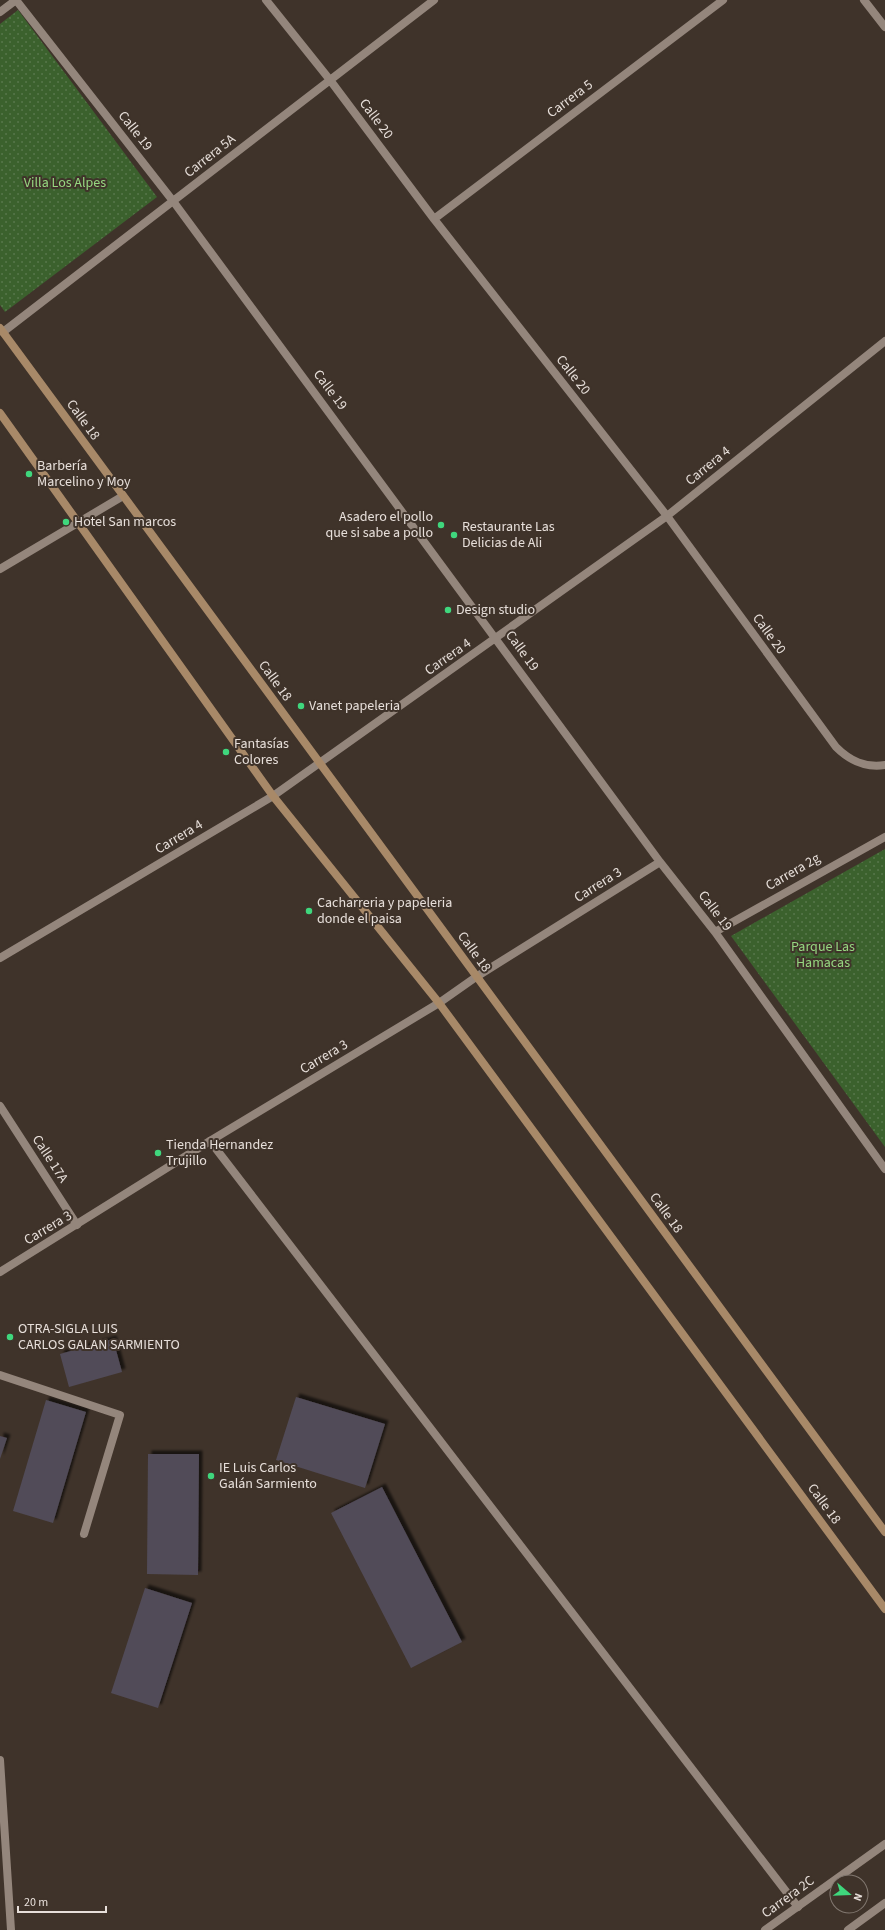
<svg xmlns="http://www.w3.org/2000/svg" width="885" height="1930" font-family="'Source Sans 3',sans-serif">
<defs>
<pattern id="park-dots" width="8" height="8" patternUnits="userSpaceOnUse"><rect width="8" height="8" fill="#3b612d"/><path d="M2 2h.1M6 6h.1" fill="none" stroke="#57774b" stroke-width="1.8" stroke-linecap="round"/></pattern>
<filter id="shadow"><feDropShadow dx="3.5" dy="-3.5" stdDeviation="1" flood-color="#0009"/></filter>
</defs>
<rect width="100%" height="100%" fill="#3f332a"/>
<!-- park -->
<path fill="url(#park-dots)" d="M18,10L157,197L5,312L0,305V24Z
M885,849V1147L731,936Z"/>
<!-- building -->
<path fill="#514b58" filter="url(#shadow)" d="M113,1339L122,1372L69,1387L60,1354Z
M296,1397L385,1424L365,1488L276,1460Z
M46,1400L86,1412L53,1523L13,1511Z
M0,1436L7,1438L0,1459Z
M148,1454H199L198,1575L147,1574Z
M382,1487L462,1642L411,1668L331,1513Z
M145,1588L192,1603L158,1708L111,1693Z"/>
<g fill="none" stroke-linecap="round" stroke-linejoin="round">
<!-- service -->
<path stroke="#94867c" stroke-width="8" d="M210,1141L798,1907
M0,1375L120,1415L84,1534
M0,1760L11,1930"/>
<!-- minor -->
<path stroke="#94867c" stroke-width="8" d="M16,0L173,201L660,862L715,932L885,1169
M266,0L330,80L434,219L667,516L836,747C850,761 865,768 885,765
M864,0L885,27
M0,12L16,0
M434,219L723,0
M3,332L434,0
M0,569L123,496
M715,932L885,837
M0,958L273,796L667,516L885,341
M476,977L660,862
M0,1106L77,1225
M765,1930L885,1844
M848,1930L885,1903"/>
<!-- tertiary -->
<path stroke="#94867c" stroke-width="8" d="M0,1272L210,1141L439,1003L476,977"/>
<!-- secondary -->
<path stroke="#a88968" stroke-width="8" d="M0,328L885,1532
M0,413L273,796L439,1003L885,1609"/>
</g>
<!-- markers -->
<g fill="#3fd77d" stroke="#3f332a" stroke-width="1.5">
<circle cx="29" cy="474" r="4"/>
<circle cx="66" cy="522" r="4"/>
<circle cx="441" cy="525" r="4"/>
<circle cx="454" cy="535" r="4"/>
<circle cx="448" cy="610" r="4"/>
<circle cx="301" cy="706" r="4"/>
<circle cx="226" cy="752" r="4"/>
<circle cx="309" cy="911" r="4"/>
<circle cx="158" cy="1153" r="4"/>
<circle cx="10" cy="1337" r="4"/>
<circle cx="211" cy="1476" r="4"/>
</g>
<g text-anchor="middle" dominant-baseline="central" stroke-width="4" stroke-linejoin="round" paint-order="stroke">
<!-- street labels -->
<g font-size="14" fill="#e7dfda" stroke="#3f332a">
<text transform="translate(570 99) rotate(-37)">Carrera 5</text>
<text transform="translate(376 119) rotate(53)">Calle 20</text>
<text transform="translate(135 131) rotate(52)">Calle 19</text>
<text transform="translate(210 156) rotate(-38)">Carrera 5A</text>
<text transform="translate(573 375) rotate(52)">Calle 20</text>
<text transform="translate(330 390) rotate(53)">Calle 19</text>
<text transform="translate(83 420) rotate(54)">Calle 18</text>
<text transform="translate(708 466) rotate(-39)">Carrera 4</text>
<text transform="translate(769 634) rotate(54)">Calle 20</text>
<text transform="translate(522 651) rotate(54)">Calle 19</text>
<text transform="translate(448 657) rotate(-35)">Carrera 4</text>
<text transform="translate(275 681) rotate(54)">Calle 18</text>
<text transform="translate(179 837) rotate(-31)">Carrera 4</text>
<text transform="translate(793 872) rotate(-30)">Carrera 2g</text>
<text transform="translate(598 885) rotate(-32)">Carrera 3</text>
<text transform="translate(715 911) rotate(53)">Calle 19</text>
<text transform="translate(474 952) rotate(54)">Calle 18</text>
<text transform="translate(324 1057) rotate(-31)">Carrera 3</text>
<text transform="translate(50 1159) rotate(57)">Calle 17A</text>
<text transform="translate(666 1213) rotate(54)">Calle 18</text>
<text transform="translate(48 1228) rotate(-31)">Carrera 3</text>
<text transform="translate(824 1504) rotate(54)">Calle 18</text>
<text transform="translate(788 1897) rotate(-36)">Carrera 2C</text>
</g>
<!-- park labels -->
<g font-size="14" fill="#96d780" stroke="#3f332a">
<text x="65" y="183">Villa Los Alpes</text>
<text x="823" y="947">Parque Las<tspan x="823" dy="16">Hamacas</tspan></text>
</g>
<!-- poi labels -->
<g font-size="14" fill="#e7dfda" stroke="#3f332a" text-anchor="start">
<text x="37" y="466">Barbería<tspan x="37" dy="16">Marcelino y Moy</tspan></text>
<text x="433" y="517" text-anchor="end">Asadero el pollo<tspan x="433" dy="16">que si sabe a pollo</tspan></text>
<text x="74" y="522">Hotel San marcos</text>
<text x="462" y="527">Restaurante Las<tspan x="462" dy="16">Delicias de Ali</tspan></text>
<text x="456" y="610">Design studio</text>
<text x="309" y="706">Vanet papeleria</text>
<text x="234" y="744">Fantasías<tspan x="234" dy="16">Colores</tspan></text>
<text x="317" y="903">Cacharreria y papeleria<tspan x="317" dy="16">donde el paisa</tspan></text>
<text x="166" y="1145">Tienda Hernandez<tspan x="166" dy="16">Trujillo</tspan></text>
<text x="18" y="1329">OTRA-SIGLA LUIS<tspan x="18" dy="16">CARLOS GALAN SARMIENTO</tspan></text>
<text x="219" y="1468">IE Luis Carlos<tspan x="219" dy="16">Galán Sarmiento</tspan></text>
</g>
</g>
<!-- north arrow -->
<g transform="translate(849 1894) rotate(109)"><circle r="19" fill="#3f332a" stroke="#827870"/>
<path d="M0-3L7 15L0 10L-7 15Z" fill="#3fd77d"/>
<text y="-6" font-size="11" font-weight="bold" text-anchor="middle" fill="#e7dfda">N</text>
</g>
<!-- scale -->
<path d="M18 1906v6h88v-6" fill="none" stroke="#e7dfda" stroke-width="2"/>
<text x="24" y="1906" font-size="12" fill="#e7dfda" stroke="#3f332a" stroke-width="3" paint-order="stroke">20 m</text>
</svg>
